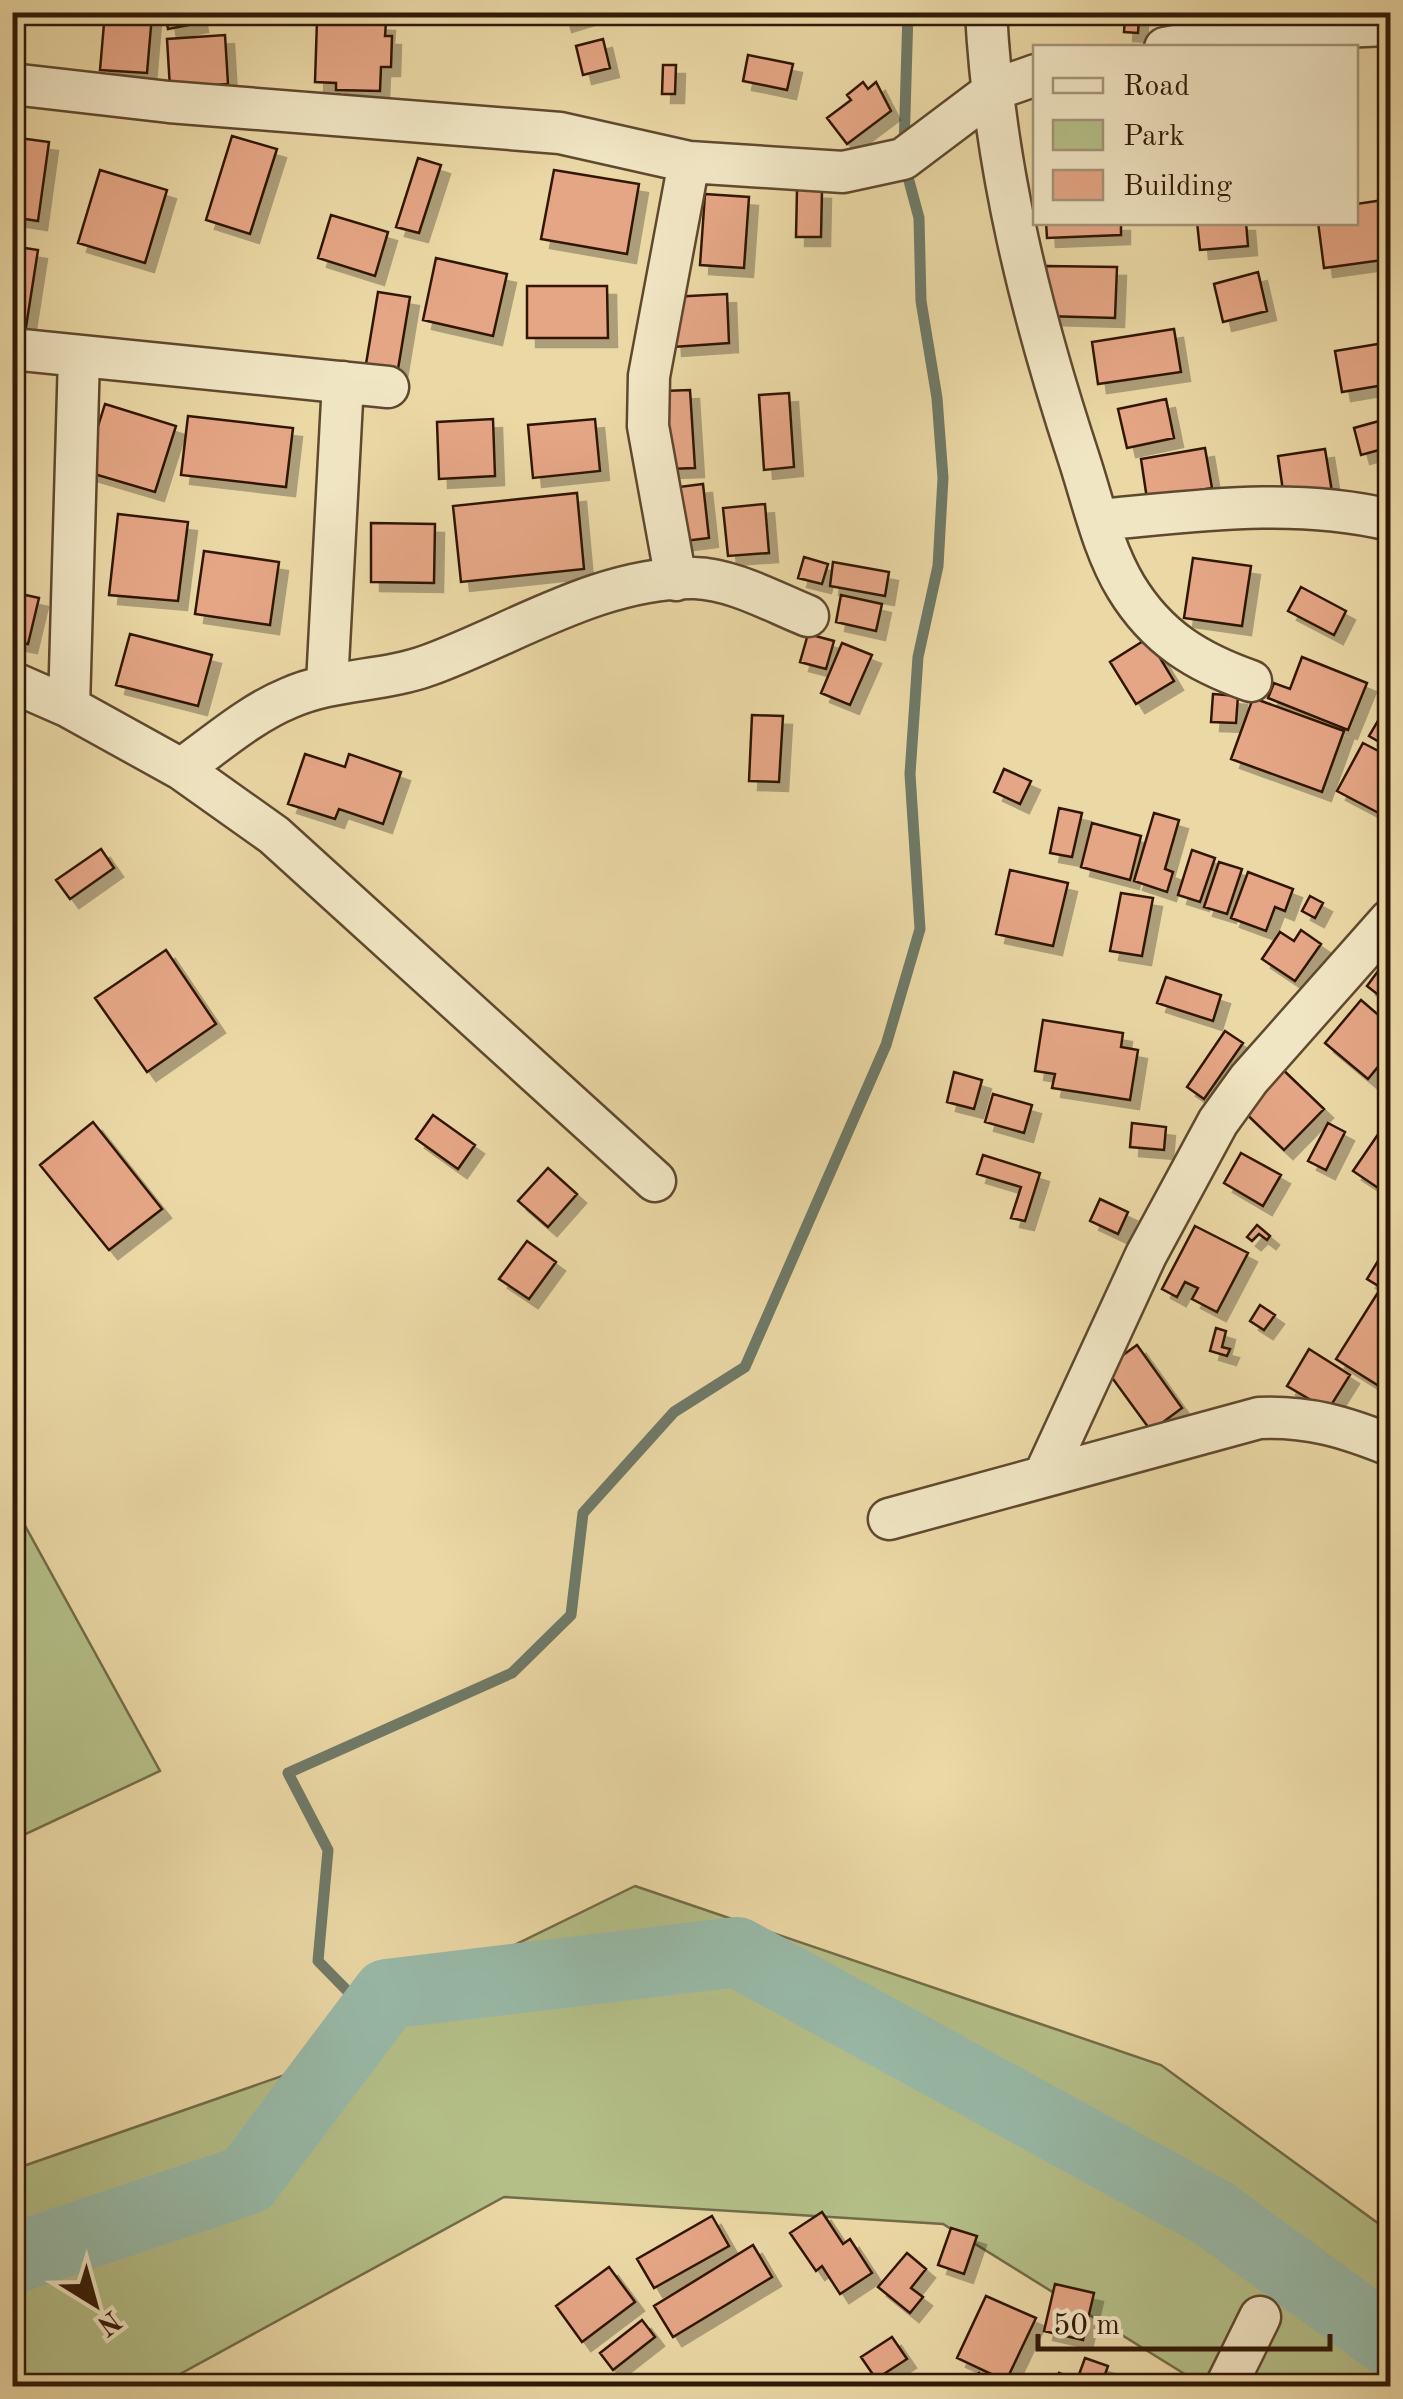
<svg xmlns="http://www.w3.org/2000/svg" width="1403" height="2399" font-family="'Old Standard TT',serif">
<defs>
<filter id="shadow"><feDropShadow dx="9" dy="9" stdDeviation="0" flood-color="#0004"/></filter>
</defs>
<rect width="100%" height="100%" fill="#ead8a5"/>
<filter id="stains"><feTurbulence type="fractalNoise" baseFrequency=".002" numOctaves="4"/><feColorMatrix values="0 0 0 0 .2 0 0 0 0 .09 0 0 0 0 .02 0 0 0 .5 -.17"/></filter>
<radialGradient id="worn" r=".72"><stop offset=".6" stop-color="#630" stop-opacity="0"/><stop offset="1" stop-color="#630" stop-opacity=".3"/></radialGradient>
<!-- green -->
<path fill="#b4bf88" stroke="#726c47" stroke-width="2.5" d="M12,1502L160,1771L13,1840H12Z
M635,1886L1161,2065L1390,2232V2386H1204L943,2224L504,2197L158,2386H13L12,2170L331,2059L371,2015Z"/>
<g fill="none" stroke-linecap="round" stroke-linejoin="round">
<!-- stream -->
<path stroke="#6f7a67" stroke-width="11" d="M904,148L908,12
M371,2015L318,1961L328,1850L288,1773L512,1673L571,1615L583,1513L674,1412L745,1367L886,1045L920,929L910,774L918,657L938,566L943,478L937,398L921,301L919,218L905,166"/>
<!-- river -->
<path stroke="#98baa8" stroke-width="70" d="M12,2259L247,2180L387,1994L737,1952L1213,2213L1390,2342"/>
</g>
<!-- building -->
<path fill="#e5a685" stroke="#311906" stroke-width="2.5" filter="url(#shadow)" d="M105,12L152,15L147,73L100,70Z
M165,12H197L199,23L168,29Z
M560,12H599L563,23Z
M1125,17L1139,18L1138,33L1124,32Z
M317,20L386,22L385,36H392L391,67H381L380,91L336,90V83L315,82Z
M225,35L228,84L170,88L167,39Z
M603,39L610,68L583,75L576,46Z
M748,55L793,64L787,90L743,81Z
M663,65H676L675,94H662Z
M863,82L868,89L876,82L891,111L847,144L827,118L851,100L847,95Z
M232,136L277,149L250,234L206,220Z
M12,137L49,142L38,221L12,217Z
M418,158L441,165L419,233L396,227Z
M100,170L167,190L145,263L78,243Z
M554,170L639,184L627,254L541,239Z
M797,189L822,190L821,237H796Z
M705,194L749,197L744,268L700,265Z
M1390,199V259L1324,268L1318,222H1356V204Z
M331,215L388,232L375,276L318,258Z
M1046,222H1121V235L1047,238Z
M1197,222H1246L1248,246L1200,250Z
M12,246L38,250L24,340L12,339Z
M436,258L507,274L493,336L423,320Z
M1046,266L1117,267L1115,318L1045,316Z
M1258,272L1267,311L1223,322L1214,284Z
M527,286H607L608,338H527Z
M378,292L410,297L398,369L366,364Z
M727,294L729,343L673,347L671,297Z
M1174,329L1181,372L1098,384L1092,342Z
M1390,342V384L1342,392L1335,351Z
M690,390L695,468L668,469L663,391Z
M789,393L794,467L764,470L759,395Z
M1166,399L1174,438L1127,448L1118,409Z
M105,404L176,426L155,492L84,471Z
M188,416L293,428L286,487L181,475Z
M1390,418V447L1361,455L1354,428Z
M493,419L495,476L439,479L437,422Z
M595,419L600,471L533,478L528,425Z
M1205,448L1212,488L1147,499L1141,459Z
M1325,449L1332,492L1284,498L1278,456Z
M703,484L709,538L684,541L679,487Z
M577,493L584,569L461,582L453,506Z
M765,504L769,553L728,556L723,508Z
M118,514L188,522L178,601L109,595Z
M371,523L435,524L434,583L371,582Z
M204,551L279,562L270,625L195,614Z
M804,557L828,564L822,584L798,578Z
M1193,558L1251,566L1242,626L1184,618Z
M833,562L889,572L885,596L830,586Z
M1301,587L1346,611L1334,635L1288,611Z
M12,592L39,598L28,644L12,641Z
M841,595L882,604L876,631L836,622Z
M130,634L212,655L198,706L116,685Z
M808,634L834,641L826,669L800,662Z
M1148,638L1174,681L1136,704L1110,662Z
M842,643L872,655L850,705L821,693Z
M1302,657L1367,683L1348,730L1268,698L1274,683L1290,689Z
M1213,694L1238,696L1236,723L1211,722Z
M1253,698L1344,731L1322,792L1231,759Z
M752,715L783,716L779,782L749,781Z
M1379,719L1390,726V748L1369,736Z
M1363,743L1390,757V819L1337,791Z
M305,754L345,767L349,754L401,772L383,824L339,809L335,819L288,804Z
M1004,769L1031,781L1020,804L994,792Z
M1059,808L1082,813L1072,857L1050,853Z
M1154,813L1179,820L1165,869L1173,872L1167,892L1134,881Z
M1092,823L1141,836L1130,880L1081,867Z
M101,849L114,868L70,899L56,880Z
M1192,850L1215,858L1200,902L1178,895Z
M1219,862L1242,869L1227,914L1204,907Z
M1010,870L1068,883L1053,946L996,934Z
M1248,872L1293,889L1285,911L1275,907L1266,931L1231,918Z
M1121,893L1153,898L1142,956L1110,951Z
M1310,896L1323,903L1315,918L1302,911Z
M1301,930L1321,944L1295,981L1262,959L1280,932L1294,941Z
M166,950L216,1024L147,1072L95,998Z
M1390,955V1004L1367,986Z
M1166,977L1221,995L1213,1021L1157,1003Z
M1361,1000L1390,1025V1052L1368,1079L1325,1043Z
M1043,1020L1123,1033L1121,1047L1138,1050L1130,1100L1052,1088L1055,1074L1035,1071Z
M1225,1031L1243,1043L1204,1099L1187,1087Z
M1277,1064L1324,1109L1284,1150L1237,1105Z
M954,1072L982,1080L974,1109L947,1102Z
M993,1094L1032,1105L1024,1133L985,1122Z
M433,1115L475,1145L458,1169L416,1139Z
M93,1122L162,1209L109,1250L40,1165Z
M1132,1123L1166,1127L1164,1150L1130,1147Z
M1328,1123L1345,1132L1326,1170L1308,1161Z
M1381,1130L1390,1136V1196L1353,1171Z
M1241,1153L1281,1175L1263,1206L1224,1183Z
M983,1155L1040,1173L1025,1221L1011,1218L1021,1187L977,1174Z
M548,1168L577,1194L548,1227L518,1201Z
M1100,1199L1128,1212L1118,1234L1090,1221Z
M1257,1225L1270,1236L1267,1240L1259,1234L1252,1241L1247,1237Z
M1195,1226L1248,1253L1217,1312L1192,1299L1198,1288L1185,1282L1177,1297L1162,1289Z
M527,1241L556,1262L529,1299L499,1279Z
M1381,1256L1390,1262V1293L1367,1279Z
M1377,1294L1390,1302V1393L1336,1359Z
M1260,1305L1275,1315L1264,1330L1250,1321Z
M1216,1328L1226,1331L1222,1347L1230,1349L1227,1356L1210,1351Z
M1137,1345L1182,1408L1151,1431L1105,1368Z
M1309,1349L1350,1375L1328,1410L1287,1386Z
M822,2212L843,2244L850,2239L872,2273L840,2294L822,2266L816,2271L790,2233Z
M712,2216L729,2246L654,2288L637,2259Z
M951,2228L977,2236L964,2274L938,2265Z
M753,2245L772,2277L673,2337L654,2306Z
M907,2253L926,2269L911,2288L923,2297L910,2313L878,2287Z
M609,2267L635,2302L582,2342L556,2306Z
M1055,2284L1094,2293L1083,2340L1044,2331Z
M986,2296L1036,2318L1006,2381L957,2358Z
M642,2320L655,2337L613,2370L600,2353Z
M892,2337L907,2359L876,2379L861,2357Z
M1085,2358L1108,2366L1101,2386H1055L1059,2373L1077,2380Z
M979,2373L990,2386H963Z"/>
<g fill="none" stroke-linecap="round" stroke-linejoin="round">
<!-- street casing -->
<g stroke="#5f492e" stroke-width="45">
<path id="street" d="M986,12C994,166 1031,313 1079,459C1093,502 1103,549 1126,587C1157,638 1197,662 1251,681
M1165,48L1260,30L1390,25
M12,84L169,102L560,133L689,162L843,172L903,159L996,89L1036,75
M12,349L388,387
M1099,520C1196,511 1293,497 1390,520
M676,580L648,426L649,376L689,162
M12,682L69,707L181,769L274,835L655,1181
M327,684L343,382
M69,707L79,356
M181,769C215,745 250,714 289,698C334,678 383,682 429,665C514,634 600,577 694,578C733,579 773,602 808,616
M1044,1476L1146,1255L1218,1122L1249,1079L1390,920
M889,1519L1259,1418C1309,1416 1345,1427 1390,1445
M1226,2386L1260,2317"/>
</g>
<!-- street -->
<use href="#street" stroke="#f1e6c4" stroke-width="40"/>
</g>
<!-- margin -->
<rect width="1403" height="2399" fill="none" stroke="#ead8a5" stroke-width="50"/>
<rect x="15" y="15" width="1373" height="2369" fill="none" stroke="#311906" stroke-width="5"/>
<rect x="25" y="25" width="1353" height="2349" fill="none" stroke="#311906" stroke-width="2.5"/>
<!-- legend -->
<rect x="1033" y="45" width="325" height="180" fill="#f1e6c4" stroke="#a49478" stroke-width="2.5"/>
<rect x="1053" y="78" width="50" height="15" fill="#f1e6c4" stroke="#a49478" stroke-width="2.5"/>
<text x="1123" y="95" font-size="30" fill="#311906">Road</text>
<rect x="1053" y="120" width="50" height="30" fill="#b4bf88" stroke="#a49478" stroke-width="2.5"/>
<text x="1123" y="145" font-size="30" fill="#311906">Park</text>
<rect x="1053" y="170" width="50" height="30" fill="#e5a685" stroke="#a49478" stroke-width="2.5"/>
<text x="1123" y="195" font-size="30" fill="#311906">Building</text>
<!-- north arrow -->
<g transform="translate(95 2304) rotate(143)" stroke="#f1e6c4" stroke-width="8" paint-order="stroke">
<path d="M0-8L18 38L0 25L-18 38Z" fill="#311906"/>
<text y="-15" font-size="28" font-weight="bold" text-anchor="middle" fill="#311906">N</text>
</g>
<!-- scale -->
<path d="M1038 2334v15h292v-15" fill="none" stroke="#311906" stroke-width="5"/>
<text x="1053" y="2334" font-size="30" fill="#311906" stroke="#f1e6c4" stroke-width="8" paint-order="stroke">50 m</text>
<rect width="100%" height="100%" filter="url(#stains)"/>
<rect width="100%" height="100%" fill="url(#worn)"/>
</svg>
